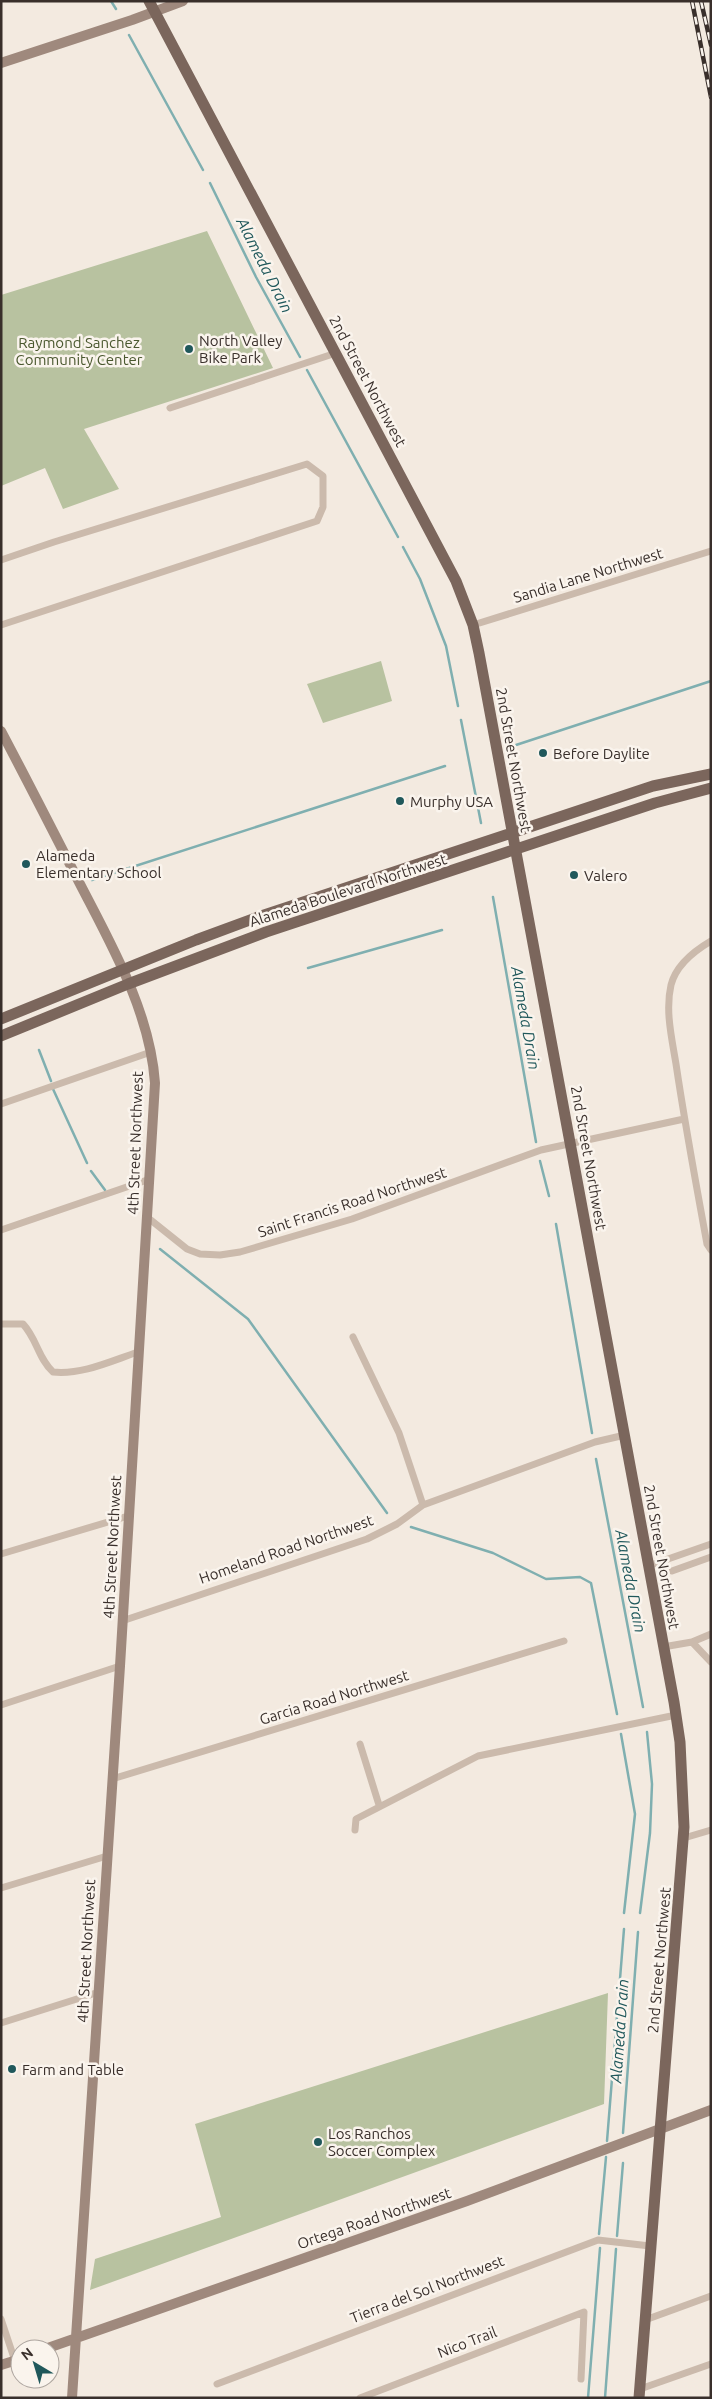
<svg xmlns="http://www.w3.org/2000/svg" width="712" height="2399" font-family="Ubuntu,sans-serif">
<rect width="100%" height="100%" fill="#f3eae0"/>
<!-- green -->
<path fill="#b8c2a0" d="M207,231L273,368L84,429L119,489L63,509L45,468L1,486V295Z
M381,661L392,701L323,723L307,684Z
M608,1993L604,2104L90,2290L95,2259L221,2217L195,2124Z"/>
<g fill="none" stroke-linecap="round" stroke-linejoin="round">
<!-- stream -->
<path stroke="#7fafb0" stroke-width="2.5" d="M111,1L116,9
M129,35L203,170
M210,183L256,277L300,357
M307,370L398,537
M403,547L420,579L446,646L458,706
M461,720L481,823
M516,745L711,681
M92,880L445,766
M493,897L536,1142
M308,968L442,930
M39,1050L51,1081
M53,1089L87,1163
M540,1161L549,1196
M91,1171L105,1190
M556,1224L592,1433
M160,1249L248,1319L387,1513
M596,1459L643,1707
M411,1527L493,1553L546,1579L580,1577L591,1583L617,1714
M621,1734L635,1814L624,1913
M640,1913L650,1833L652,1784L647,1732
M623,2133L638,1932
M607,2141L624,1929
M599,2234L606,2157
M617,2236L623,2163
M588,2398L600,2248
M605,2398L616,2249"/>
<!-- street -->
<path stroke="#cbbaac" stroke-width="7" d="M170,408L336,353
M1,560L54,542L307,464L323,476V507L317,521L1,625
M473,625L711,551
M711,941C694,951 676,965 671,985C665,1011 672,1039 676,1064C685,1125 696,1184 707,1244L711,1250
M1,1104L151,1052
M147,1217L187,1249L200,1254L220,1255L240,1252L352,1219L541,1150L684,1119
M1,1230L150,1179
M1,1324H23C37,1339 38,1358 53,1372C82,1375 111,1361 138,1352
M353,1337L399,1433L423,1505
M1,1554L128,1516
M648,1566L711,1544
M672,1571L711,1557
M122,1621L367,1539L397,1524L423,1505L595,1442L625,1435
M692,1642L711,1662
M663,1647L692,1642L711,1634
M1,1705L120,1666
M360,1744L379,1805
M112,1779L564,1641
M355,1830L356,1819L478,1756L676,1715
M684,1838L711,1830
M1,1888L107,1856
M1,2023L99,1992
M1,2319L15,2361
M645,2320L711,2296
M217,2384L598,2240L650,2246
M640,2389L711,2364
M360,2398L584,2312L581,2379"/>
<!-- secondary -->
<path stroke="#9f897d" stroke-width="10" d="M1,63L132,20L183,1
M1,731C28,782 54,833 80,884C112,946 150,1012 155,1083L120,1666L72,2398
M45,2349L467,2201L711,2110
M1,2365L20,2359"/>
<!-- primary -->
<path stroke="#7b665c" stroke-width="11" d="M149,1L456,581L473,625L479,653L674,1702L680,1742L684,1827L639,2398
M1,1019L196,940L258,917L653,786L711,774
M1,1036L128,984L266,932L655,803L711,788"/>
<!-- rail casing -->
<g stroke="#392f2b" stroke-width="4.5">
<path id="rail" d="M692,1L711,97
M701,1L711,45"/>
</g>
<!-- rail -->
<use href="#rail" stroke="#faf4ed" stroke-width="2.5" stroke-dasharray="8" stroke-linecap="butt"/>
</g>
<!-- markers -->
<g fill="#20585b" stroke="#faf4ed" stroke-width="2">
<circle cx="189" cy="349" r="5"/>
<circle cx="543" cy="753" r="5"/>
<circle cx="400" cy="801" r="5"/>
<circle cx="26" cy="864" r="5"/>
<circle cx="574" cy="875" r="5"/>
<circle cx="12" cy="2069" r="5"/>
<circle cx="318" cy="2142" r="5"/>
</g>
<g text-anchor="middle" dominant-baseline="central" stroke-width="5" stroke-linejoin="round" paint-order="stroke">
<!-- poi labels -->
<g font-size="15" fill="#392f2b" stroke="#faf4ed" text-anchor="start">
<text x="199" y="340">North Valley<tspan x="199" dy="17">Bike Park</tspan></text>
<text x="553" y="753">Before Daylite</text>
<text x="410" y="801">Murphy USA</text>
<text x="36" y="855">Alameda<tspan x="36" dy="17">Elementary School</tspan></text>
<text x="584" y="875">Valero</text>
<text x="22" y="2069">Farm and Table</text>
<text x="328" y="2133">Los Ranchos<tspan x="328" dy="17">Soccer Complex</tspan></text>
</g>
<!-- park labels -->
<g font-size="15" fill="#4a582f" stroke="#faf4ed">
<text x="79" y="342">Raymond Sanchez<tspan x="79" dy="17">Community Center</tspan></text>
</g>
<!-- street labels -->
<g font-size="15" fill="#392f2b" stroke="#faf4ed">
<text transform="translate(368 381) rotate(62)">2nd Street Northwest</text>
<text transform="translate(588 575) rotate(-17)">Sandia Lane Northwest</text>
<text transform="translate(514 760) rotate(80)">2nd Street Northwest</text>
<text transform="translate(348 890) rotate(-18)">Alameda Boulevard Northwest</text>
<text transform="translate(135 1143) rotate(-88)">4th Street Northwest</text>
<text transform="translate(589 1158) rotate(80)">2nd Street Northwest</text>
<text transform="translate(352 1202) rotate(-18)">Saint Francis Road Northwest</text>
<text transform="translate(112 1547) rotate(-87)">4th Street Northwest</text>
<text transform="translate(286 1549) rotate(-19)">Homeland Road Northwest</text>
<text transform="translate(662 1557) rotate(80)">2nd Street Northwest</text>
<text transform="translate(334 1697) rotate(-17)">Garcia Road Northwest</text>
<text transform="translate(86 1951) rotate(-87)">4th Street Northwest</text>
<text transform="translate(659 1960) rotate(-85)">2nd Street Northwest</text>
<text transform="translate(374 2218) rotate(-19)">Ortega Road Northwest</text>
<text transform="translate(427 2289) rotate(-21)">Tierra del Sol Northwest</text>
<text transform="translate(467 2342) rotate(-21)">Nico Trail</text>
</g>
<!-- water labels -->
<g font-size="16" font-style="italic" fill="#20585b" stroke="#faf4ed">
<text transform="translate(265 265) rotate(63)">Alameda Drain</text>
<text transform="translate(526 1018) rotate(80)">Alameda Drain</text>
<text transform="translate(631 1581) rotate(79)">Alameda Drain</text>
<text transform="translate(619 2031) rotate(-86)">Alameda Drain</text>
</g>
</g>
<!-- border -->
<rect width="712" height="2399" fill="none" stroke="#392f2b" stroke-width="5"/>
<!-- north arrow -->
<g transform="translate(35 2364) rotate(322)"><circle r="24" fill="#faf4ed" stroke="#ada59f"/>
<path d="M0-4L9 19L0 12L-9 19Z" fill="#20585b"/>
<text y="-8" font-size="14" font-weight="bold" text-anchor="middle" fill="#392f2b">N</text>
</g>
</svg>
